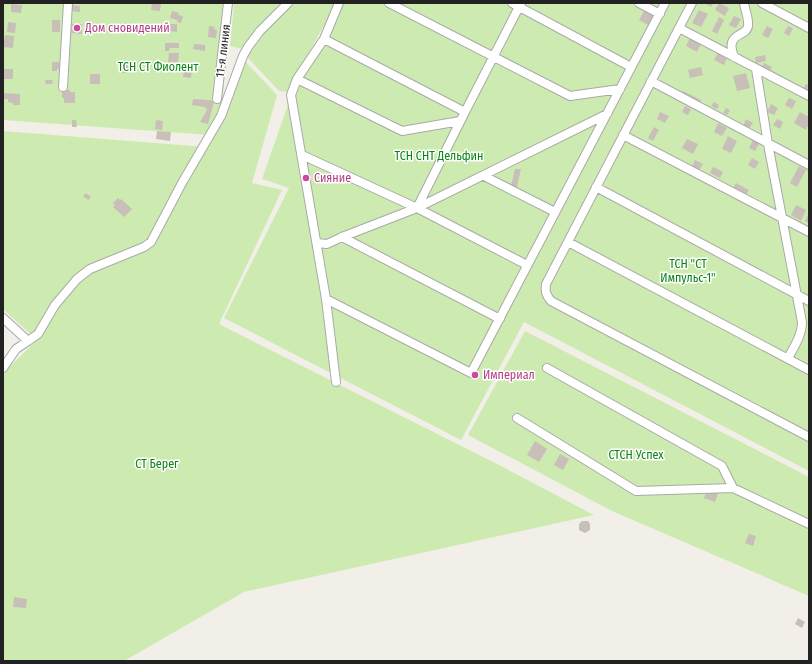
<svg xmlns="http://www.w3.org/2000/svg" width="812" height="664" font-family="'Fira Sans Condensed',sans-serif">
<rect width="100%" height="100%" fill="#f2efe9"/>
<!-- grass -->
<path fill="#cdebb0" d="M3,3H231L222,105L210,135L3,120Z
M234,3H280L242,49L230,46Z
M286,3H336L288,92L279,91L246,56Z
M338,3H809V471L524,322L461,440L224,318L289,188L262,179L297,79Z
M244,60L277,95L252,183L282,190L219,324L499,465L594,515L244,592L124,661H3V373L37,340L3,309V131L206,147Z
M525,331L809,477V596L612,511L468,435Z"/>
<!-- building -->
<path fill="#c7bfb8" d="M152,3H161L160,11L151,10Z
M704,3H713L711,7Z
M719,3L729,8L725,16L715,10Z
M11,4L22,5L21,13L11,12Z
M72,5L80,6V12L71,11Z
M699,10L708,14L701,27L692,23Z
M172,11L179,13L178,15L183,16L181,23L177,22V20L170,18Z
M644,11L654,15L648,25L639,20Z
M734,16L741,19L736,28L729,25Z
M719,17L724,20L717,34L712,31Z
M52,20H60V32H52Z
M8,22L16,23L15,33L7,32Z
M72,24H82V34L71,33Z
M169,24H177V32L169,31Z
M209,26L215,27L214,29L217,30L216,38L208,37Z
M767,26L773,29L768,38L762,35Z
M788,26L793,28L789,36L784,33Z
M5,35L14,36L13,48L3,47Z
M690,38L701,44L697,52L686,46Z
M165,43H179V48H170L169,51H165Z
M194,44L205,45V51L193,49Z
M169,53H179L178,62H168Z
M718,53L727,58L724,65L714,60Z
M765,55L766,61L756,63L755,57Z
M118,61L129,62L127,73H121L122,65H118Z
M52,62H59V69H57V71H52Z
M764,63L772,67L769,72L762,68Z
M701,67L703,75L690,78L688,70Z
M184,68L192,69L191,78L183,77Z
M3,69H13V79H3Z
M746,73L750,88L737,91L733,76Z
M90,74H100V84H90Z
M45,80H53L52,84H46Z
M806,84L809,85L807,93L802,90Z
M62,90H70V92H75V103H64V98H62Z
M683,91L701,100L699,105L680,95Z
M3,93L20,94V105H13V103L8,102V99H3Z
M789,98L796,101L792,109L785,105Z
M193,99L210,100L214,102L208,124L200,122L207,110L205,107L192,105Z
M714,102L719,105L717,109L711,106Z
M771,104L778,108L774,115L767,112Z
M685,106L691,109L688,115L682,112Z
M726,108L730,110L727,115L723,113Z
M660,112L669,116L665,123L657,119Z
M800,112L809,117V123L806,130L794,123Z
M746,119L753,123L749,129L743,126Z
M777,119L783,122L780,129L773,125Z
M72,120H76L77,127H72Z
M156,120L163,121L162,130L155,129Z
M718,123L727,128L722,136L714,132Z
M654,127L659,130L653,141L648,138Z
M157,131L171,132L170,141L156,139Z
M728,136L737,141L731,153L722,149Z
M687,139L698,144L693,154L682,148Z
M753,140L759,144L755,151L749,148Z
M752,158L759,162L755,169L748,165Z
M695,160L703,164L699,170L692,166Z
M799,166L806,170L797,187L790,183Z
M713,167L723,172L720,178L710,173Z
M515,169H521L517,187L511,186Z
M736,183L749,190L746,195L733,188Z
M86,193L91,197L88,200L83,196Z
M118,198L120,200L121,199L132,209L124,217L113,207L115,205L113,203Z
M796,205L806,210L801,221L791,215Z
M809,213V223L805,221Z
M535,441L547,449L539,462L527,455Z
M560,454L569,459L563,470L554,465Z
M707,489L718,493L715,502L704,498Z
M582,521H588L590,524V530L585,533L579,530V524Z
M749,534L756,536L753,546L745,543Z
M14,597L27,599L26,608L13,607Z
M798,618L805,622L802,628L795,624Z"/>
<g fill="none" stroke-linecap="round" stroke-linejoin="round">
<!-- street casing -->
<g stroke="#a9a9a9" stroke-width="10">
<path id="street" d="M389,3L570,96L620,89
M512,3L631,67
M639,3L660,14
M692,3L546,284C545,292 546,295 551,301L809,437
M762,3L809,28
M679,28L809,96
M324,39L465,112
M734,57C724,32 747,37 748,26C749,19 745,10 744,3
M756,69L768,144L802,322C802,335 794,347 788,358
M297,79L402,131L460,121
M651,81L809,165
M63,87L68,3
M217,99L228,3
M623,135L809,232
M302,155L417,208L527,265
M484,176L555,212
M596,187L809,301
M417,208L465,112L521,3
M342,237L500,319
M568,242L809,370
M317,243L327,244L342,237L417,208L607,114
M326,299L471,373L665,3
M3,318L28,341L38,334L55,305L77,279L90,269L144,247L151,242L182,183L221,116L243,56L248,47L260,31L288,3
M3,368L16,349L28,341
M547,368L722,466L733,488
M336,382L326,299L291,95L297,79L324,39L339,3
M517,418L636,491L733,488L809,524"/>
</g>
<!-- street -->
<use href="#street" stroke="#fff" stroke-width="8"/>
</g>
<!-- markers -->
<g fill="#d1479c" stroke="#fff" stroke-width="1.5">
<circle cx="77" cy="28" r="4"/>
<circle cx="306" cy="178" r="4"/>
<circle cx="475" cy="375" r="4"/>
</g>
<g text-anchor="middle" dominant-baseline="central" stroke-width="3" stroke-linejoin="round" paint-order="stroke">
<!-- hotel labels -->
<g font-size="12" fill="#b23c85" stroke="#fff" text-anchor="start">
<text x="85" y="28">Дом сновидений</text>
<text x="314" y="178">Сияние</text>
<text x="483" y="375">Империал</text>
</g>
<!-- street labels -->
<g font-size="12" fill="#222" stroke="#fff">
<text transform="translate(223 51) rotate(-83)">11-я линия</text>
</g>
<!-- park labels -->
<g font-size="12" fill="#0c8416" stroke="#fff">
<text x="158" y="67">ТСН СТ Фиолент</text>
<text x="439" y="156">ТСН СНТ Дельфин</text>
<text x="688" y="264">ТСН "СТ<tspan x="688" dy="14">Импульс-1"</tspan></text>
<text x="636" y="455">СТСН Успех</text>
<text x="157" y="464">СТ Берег</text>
</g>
</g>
<!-- border -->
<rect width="812" height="664" fill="none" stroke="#222222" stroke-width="8"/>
</svg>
